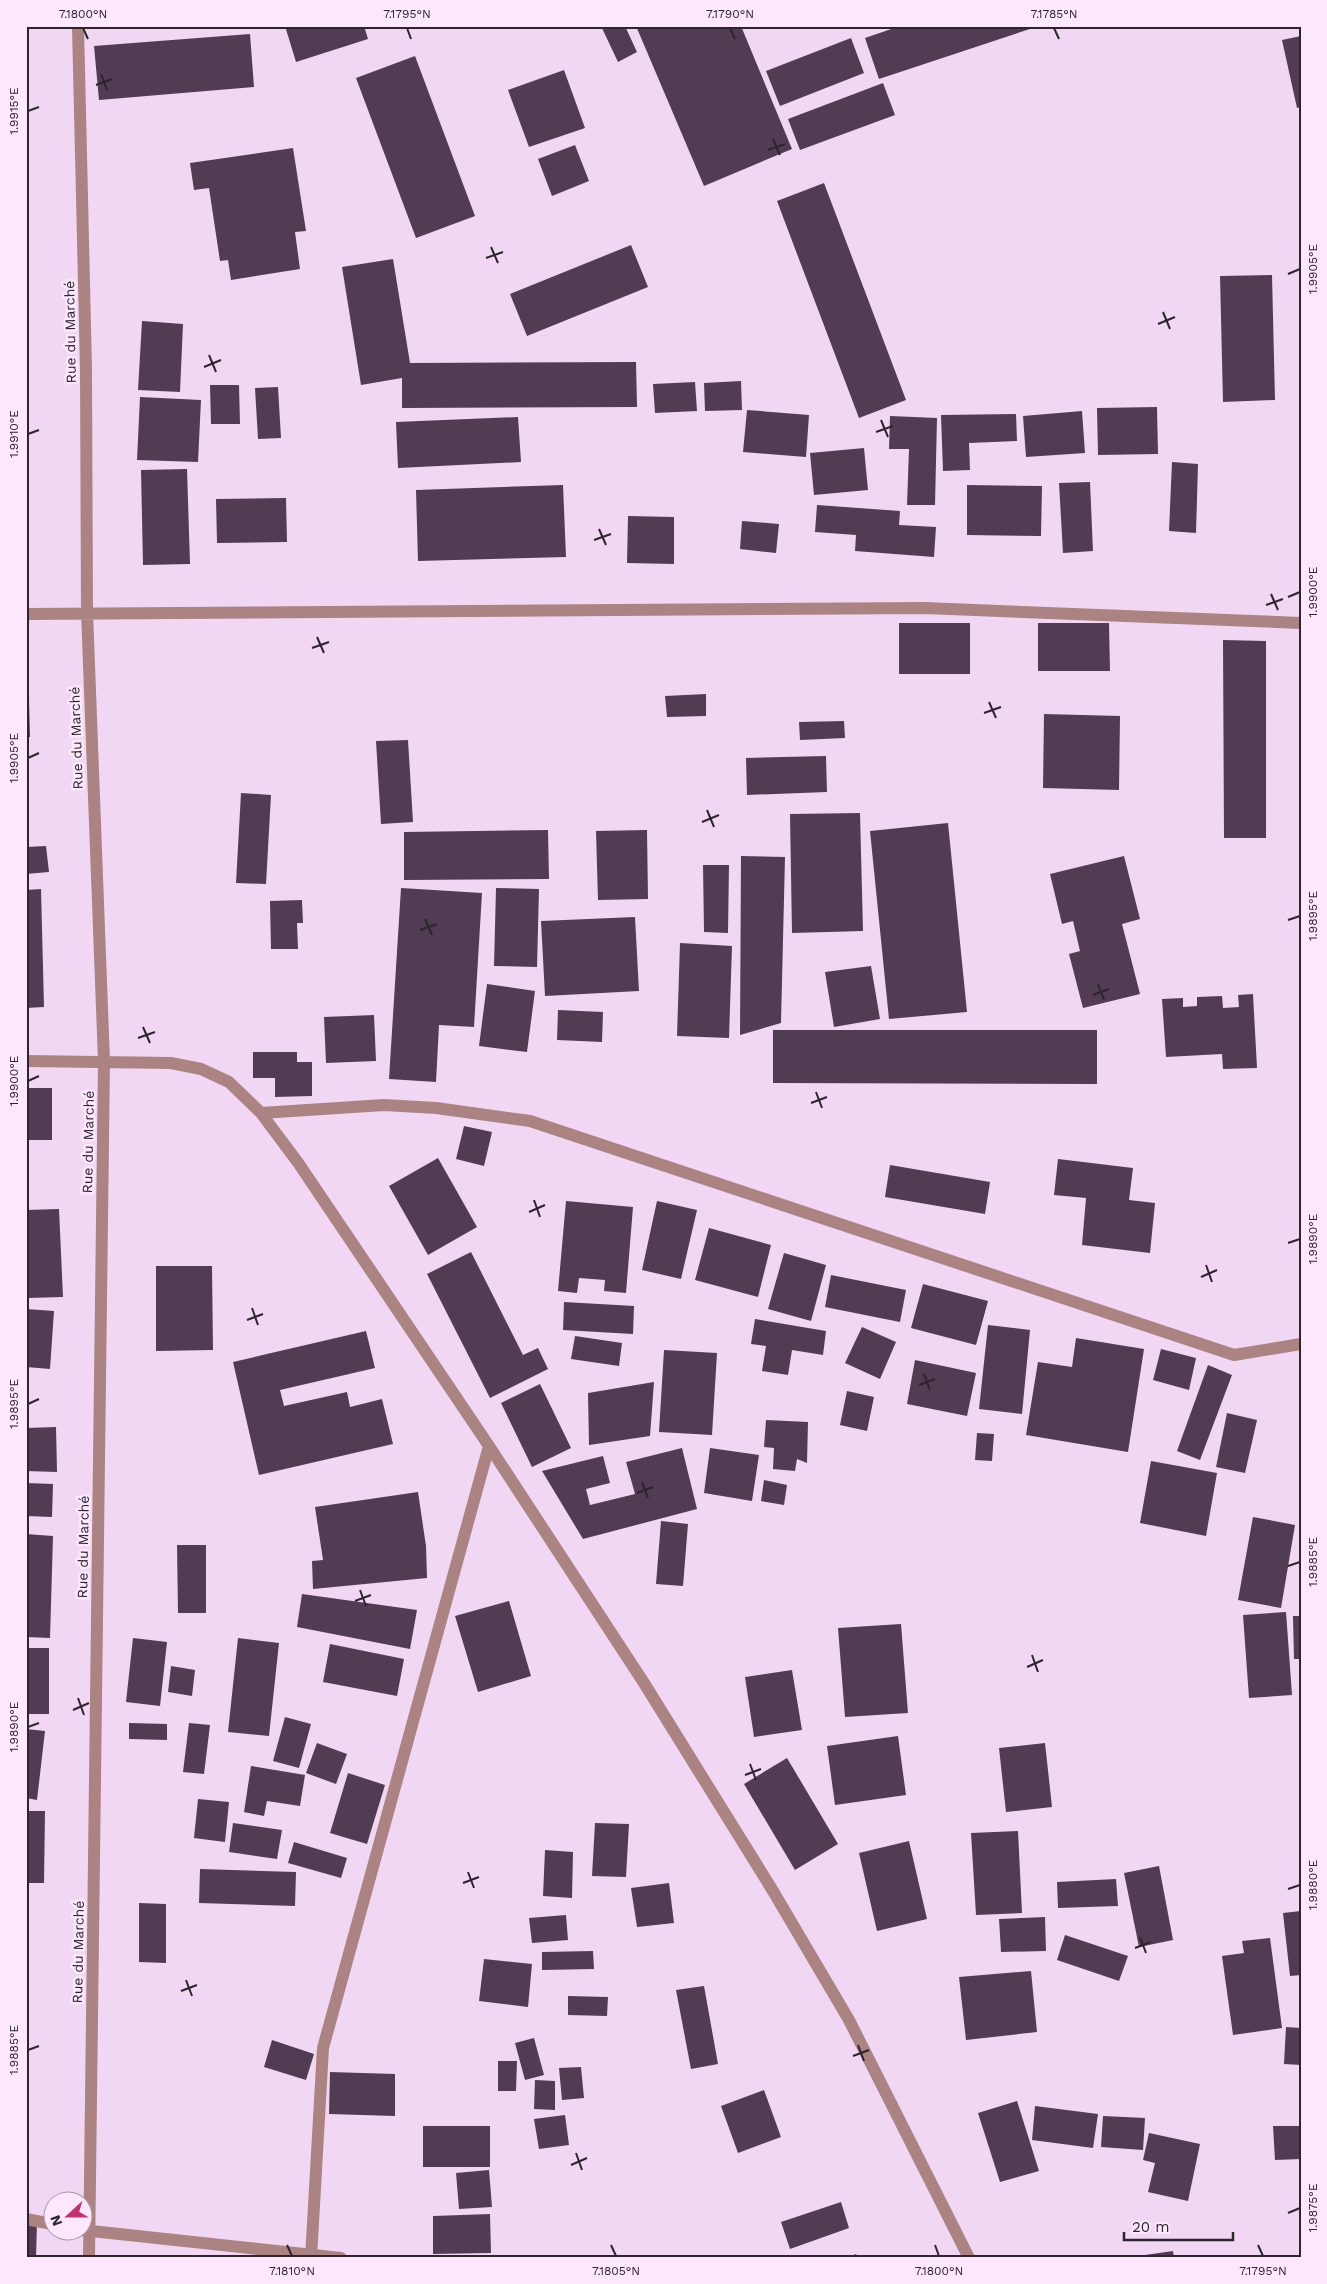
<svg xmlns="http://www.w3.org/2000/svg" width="1327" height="2284" font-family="'Work Sans',sans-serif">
<rect width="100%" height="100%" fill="#f2d7f4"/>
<!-- building -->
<path fill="#513c53" d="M285,26H364L368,39L296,62Z
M601,26H625L637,52L618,62Z
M636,26H741L792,149L704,186Z
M900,26H1036V27L879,79L865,38Z
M250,34L254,87L99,100L94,46Z
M1301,36V107L1297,108L1282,40Z
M851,38L864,73L780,106L766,71Z
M415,56L475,216L416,238L356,78Z
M564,70L585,128L529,147L508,90Z
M883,83L895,115L800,150L788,119Z
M575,145L589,181L552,196L538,159Z
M293,148L306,231L295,232L300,269L231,280L228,260L220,261L209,188L194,190L190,163Z
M824,183L906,400L859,418L777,201Z
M631,245L648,287L527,336L510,294Z
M393,259L410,363L636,362L637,407L402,408V378L361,385L342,267Z
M1272,275L1275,400L1223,402L1220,276Z
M142,321L183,324L180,392L138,390Z
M741,381L742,410L705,411L704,383Z
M695,382L697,411L655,413L653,384Z
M210,385H239L240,424H211Z
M278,387L281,438L258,439L255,388Z
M140,397L201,400L198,462L137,460Z
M1157,407L1158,454L1098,455L1097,408Z
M747,410L809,415L806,457L743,452Z
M1082,411L1085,453L1026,457L1023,416Z
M1016,414L1017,441L969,443L970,470L943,471L941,415Z
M890,416L937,418L935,505H907L909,449H889Z
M518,417L521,462L398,468L396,422Z
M864,448L868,490L814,495L810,453Z
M1172,462L1198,464L1196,533L1169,531Z
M187,469L190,564L143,565L141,470Z
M1090,482L1093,551L1063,553L1059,483Z
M563,485L566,557L418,561L416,490Z
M967,485L1042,486L1041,536L967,535Z
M26,497H28L29,563H26Z
M286,498L287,542L217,543L216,499Z
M817,505L900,511L899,525L936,527L934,557L855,551L856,535L815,532Z
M628,516L674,517V564L627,563Z
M742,521L779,524L776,553L740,549Z
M899,623H970V674H899Z
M1038,623H1109L1110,671H1038Z
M1223,640L1266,641V838H1224Z
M26,663H28L30,737H26Z
M706,694V716L667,717L665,696Z
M1044,714L1120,716L1119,790L1043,788Z
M844,721L845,738L800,740L799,722Z
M408,740L413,822L381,824L376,741Z
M826,756L827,792L747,795L746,758Z
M241,793L271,795L266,884L236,883Z
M860,813L863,931L792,933L790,814Z
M948,823L967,1012L889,1019L870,831Z
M548,830L549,879L404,880V832Z
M647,830L648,899L598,900L596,831Z
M46,846L49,872L26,874V847Z
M741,856L785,857L781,1023L740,1035Z
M1124,856L1140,919L1122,924L1140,994L1083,1008L1069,954L1080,951L1073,921L1062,924L1050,874Z
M703,865H729L728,933L704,932Z
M401,888L482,893L474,1027L439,1025L436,1082L389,1079Z
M496,888L539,889L537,967L494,966Z
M41,889L44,1007L26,1008V890Z
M302,900L303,923H297L298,949H271L270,901Z
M635,917L639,991L545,996L541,921Z
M680,943L732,946L729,1038L677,1036Z
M871,966L880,1019L834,1027L825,972Z
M487,984L535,991L527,1052L479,1046Z
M1253,994L1257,1068L1223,1069L1222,1054L1166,1057L1162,999L1183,998V1007L1197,1006V997L1222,996L1223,1008L1239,1007L1238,995Z
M558,1010L603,1012L602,1042L557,1040Z
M374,1015L376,1061L326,1063L324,1017Z
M773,1030H1097V1084L773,1083Z
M253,1052H297V1062H312V1096L275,1097V1078H253Z
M26,1088H52V1140H26Z
M464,1126L492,1132L484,1166L456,1159Z
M438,1158L477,1227L428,1255L389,1186Z
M1058,1159L1133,1168L1129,1200L1155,1203L1150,1253L1082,1245L1086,1198L1054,1195Z
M890,1165L990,1182L985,1214L885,1197Z
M566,1201L633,1207L626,1293L604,1291L605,1280L579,1278L577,1293L558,1291Z
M657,1201L697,1210L681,1279L642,1270Z
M59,1209L63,1297L28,1298L26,1210Z
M709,1228L771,1245L758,1297L695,1280Z
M471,1252L523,1355L538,1348L548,1369L490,1398L427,1274Z
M784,1253L826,1265L811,1321L768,1309Z
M156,1266H212L213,1350L156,1351Z
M831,1275L906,1290L900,1322L825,1307Z
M923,1284L988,1301L976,1345L911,1328Z
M564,1302L634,1306L633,1334L563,1330Z
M26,1309L54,1311L50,1369L26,1367Z
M755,1319L826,1331L823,1355L792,1350L788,1375L762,1371L766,1346L751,1344Z
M988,1325L1030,1330L1022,1414L979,1409Z
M862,1327L896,1342L880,1379L845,1363Z
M366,1331L375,1368L280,1390L284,1406L347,1392L350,1407L382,1399L393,1444L259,1475L233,1362Z
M575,1336L622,1343L619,1366L571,1359Z
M1076,1338L1144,1349L1128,1452L1026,1435L1038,1362L1072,1367Z
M1161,1349L1196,1358L1189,1390L1153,1380Z
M664,1350L717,1353L712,1435L659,1432Z
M915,1360L976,1373L967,1416L907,1404Z
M1208,1365L1232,1375L1200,1460L1177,1451Z
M654,1382L650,1436L589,1445L588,1393Z
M540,1384L571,1448L532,1467L501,1403Z
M847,1391L874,1397L867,1431L840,1425Z
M1227,1413L1257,1420L1245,1473L1216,1467Z
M766,1420L808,1422L807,1463L797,1459L795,1471L773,1469L774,1448L764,1447Z
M56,1427L57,1472L26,1471V1428Z
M977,1433L994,1434L992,1461L975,1460Z
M682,1448L697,1509L583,1539L542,1471L603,1456L610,1483L586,1489L590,1505L635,1494L626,1462Z
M710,1448L759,1455L752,1501L704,1493Z
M1151,1461L1217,1473L1206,1536L1140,1523Z
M764,1480L787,1485L784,1505L761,1501Z
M26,1483L53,1484L52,1517L26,1516Z
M418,1492L426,1546L427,1578L313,1589L312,1561L323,1560L315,1507Z
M1253,1517L1295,1525L1281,1608L1238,1600Z
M661,1521L688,1524L683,1586L656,1584Z
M26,1534L53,1536L50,1638L26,1637Z
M177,1545H206V1613H178Z
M302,1594L417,1610L410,1649L297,1627Z
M509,1601L531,1676L478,1692L455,1616Z
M1286,1612L1292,1695L1249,1698L1243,1615Z
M1293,1616H1301V1659H1294Z
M901,1624L908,1713L845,1717L838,1628Z
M133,1638L167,1642L160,1706L126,1702Z
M238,1638L279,1643L269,1736L228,1732Z
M330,1644L404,1659L397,1696L323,1682Z
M27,1648H49V1714H26Z
M171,1666L195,1670L192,1696L168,1692Z
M792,1670L802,1730L754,1737L745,1677Z
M285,1717L311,1724L299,1768L273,1761Z
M129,1723L167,1724V1740L129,1739Z
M189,1723L210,1725L204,1774L183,1772Z
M26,1729L45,1731L37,1800L26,1798Z
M898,1736L906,1795L835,1805L827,1746Z
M317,1743L347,1754L336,1784L306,1773Z
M1045,1743L1052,1807L1006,1812L999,1748Z
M787,1758L838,1844L795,1870L744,1784Z
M251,1766L305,1775L300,1806L267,1801L264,1816L244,1812Z
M348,1773L385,1785L367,1844L330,1833Z
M198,1799L229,1802L225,1842L194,1838Z
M26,1811H45L44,1883H26Z
M233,1823L282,1830L277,1859L229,1852Z
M595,1823L629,1824L626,1877L592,1876Z
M1018,1831L1022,1913L976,1915L971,1833Z
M909,1841L927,1919L877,1931L859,1853Z
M294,1842L347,1858L341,1878L288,1863Z
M545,1850L573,1852L572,1898L543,1896Z
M1159,1866L1173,1940L1139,1947L1124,1873Z
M200,1869L296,1872L295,1906L199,1903Z
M1116,1879L1118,1906L1058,1908L1057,1882Z
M669,1883L674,1923L637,1927L631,1888Z
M139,1903L166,1904V1963L139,1962Z
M1301,1911V1975L1290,1976L1283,1913Z
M566,1915L568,1940L532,1943L529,1918Z
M1045,1917L1046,1951L1001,1952L999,1919Z
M1065,1935L1128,1956L1119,1981L1057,1960Z
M1270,1938L1282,2028L1233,2035L1222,1956L1244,1953L1242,1941Z
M593,1951L594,1969L542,1970V1952Z
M484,1959L532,1964L528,2007L479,2001Z
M1031,1971L1037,2032L966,2040L959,1977Z
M704,1986L718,2064L691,2069L676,1990Z
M568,1996L608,1997L607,2016L568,2015Z
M1286,2027L1301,2028V2065L1284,2064Z
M534,2038L544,2075L525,2080L515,2043Z
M272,2040L314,2054L306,2080L264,2067Z
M498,2061H517L516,2091H498Z
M581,2067L584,2098L562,2100L559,2068Z
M330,2072L395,2074V2116L329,2114Z
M535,2080L555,2081V2110L534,2109Z
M764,2090L781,2137L738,2153L721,2106Z
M1017,2101L1039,2171L1000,2182L978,2113Z
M1035,2106L1098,2114L1093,2148L1032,2140Z
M565,2115L569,2145L539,2149L534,2119Z
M1103,2116L1145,2118L1143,2150L1101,2147Z
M423,2126H490V2167H423Z
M1273,2126H1301V2159L1275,2160Z
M1149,2133L1200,2144L1188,2201L1148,2192L1155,2163L1143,2160Z
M489,2170L492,2207L459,2209L456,2173Z
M841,2202L849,2228L790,2249L781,2222Z
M490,2214L491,2253L433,2254V2216Z
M26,2222H37L36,2258H26Z
M1173,2251L1174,2258H1131V2257Z
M856,2254L858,2258H846Z"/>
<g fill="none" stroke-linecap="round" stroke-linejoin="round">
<!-- minor -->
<path stroke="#ab8382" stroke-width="12" d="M78,26L86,369L87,612L104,1061L89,2258
M26,614L925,608L1301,623
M26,1061L171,1063L201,1069L229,1082L261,1113L299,1164L489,1446L644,1683L773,1891L849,2020L969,2258
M261,1113L384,1105L436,1108L530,1121L1234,1355L1301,1344
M26,2219L52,2224
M82,2230L341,2258
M311,2258L323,2048L489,1446"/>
</g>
<!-- ticks -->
<path fill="none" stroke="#2d242e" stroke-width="2" d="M83,28L88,39M407,28L411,39M730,28L735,39M1054,28L1059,39M101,74L107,90M96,85L112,79M28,111L39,107M773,139L780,155M768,150L785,144M491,247L498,263M486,258L503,252M1288,274L1300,269M1163,312L1170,329M1158,324L1175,317M209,355L216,372M204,367L221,360M881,420L888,437M876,432L893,426M28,434L39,430M599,529L606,545M594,540L611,534M1271,594L1278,610M1288,597L1300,592M1266,605L1283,599M317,637L324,653M312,648L329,642M989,702L996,718M984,713L1001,707M28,758L39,753M707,810L714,827M702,822L719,815M425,919L432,935M1288,920L1300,916M420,930L437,924M1098,984L1104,1000M1093,995L1109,989M143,1027L150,1043M138,1038L155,1032M28,1081L39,1076M816,1092L822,1108M811,1103L827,1097M534,1200L540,1217M529,1212L545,1205M1288,1243L1300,1239M1206,1265L1212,1282M1201,1277L1217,1270M252,1308L258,1325M247,1320L263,1314M924,1374L930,1390M919,1385L935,1379M28,1404L39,1399M642,1482L648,1498M637,1493L653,1487M1288,1566L1300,1562M360,1590L366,1606M355,1601L371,1595M1032,1655L1038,1672M1027,1667L1043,1660M78,1698L84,1715M73,1710L89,1703M28,1727L39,1723M750,1764L756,1780M745,1775L761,1769M468,1872L474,1888M463,1883L479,1877M1288,1889L1300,1885M1140,1937L1146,1953M1135,1948L1151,1942M186,1980L192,1996M181,1991L197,1985M858,2045L864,2061M28,2050L39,2046M853,2056L869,2050M576,2153L582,2170M571,2165L587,2158M1288,2213L1300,2208M287,2245L292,2256M611,2245L616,2256M935,2245L939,2256M1258,2245L1263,2256"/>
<g text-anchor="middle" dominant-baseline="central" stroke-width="5" stroke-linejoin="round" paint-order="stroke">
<!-- street labels -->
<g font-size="14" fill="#2d242e" stroke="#fce7fd">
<text transform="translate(70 332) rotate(-91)">Rue du Marché</text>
<text transform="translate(76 738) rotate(-92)">Rue du Marché</text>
<text transform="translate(88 1142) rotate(-89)">Rue du Marché</text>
<text transform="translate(83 1547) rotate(-89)">Rue du Marché</text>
<text transform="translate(78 1952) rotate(-89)">Rue du Marché</text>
</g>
</g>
<!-- border -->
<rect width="1327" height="2284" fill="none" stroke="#fce7fd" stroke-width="55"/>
<!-- north arrow -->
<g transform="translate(68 2216) rotate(249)"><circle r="24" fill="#fce7fd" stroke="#a999aa"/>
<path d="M0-4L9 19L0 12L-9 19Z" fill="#be3470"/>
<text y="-8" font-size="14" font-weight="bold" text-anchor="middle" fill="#2d242e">N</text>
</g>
<!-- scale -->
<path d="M1124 2232v8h109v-8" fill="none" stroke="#2d242e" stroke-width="2.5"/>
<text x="1132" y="2232" font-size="15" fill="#2d242e" stroke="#fce7fd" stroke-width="4" paint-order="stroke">20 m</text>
<rect x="28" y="28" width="1272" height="2228" fill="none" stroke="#2d242e" stroke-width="2"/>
<g font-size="12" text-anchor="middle" fill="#2d242e">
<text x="83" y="18">7.1800°N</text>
<text x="407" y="18">7.1795°N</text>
<text x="730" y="18">7.1790°N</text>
<text x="1054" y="18">7.1785°N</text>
<text transform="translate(14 111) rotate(-90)" y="4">1.9915°E</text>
<text transform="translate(1313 269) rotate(-90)" y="4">1.9905°E</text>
<text transform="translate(14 434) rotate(-90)" y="4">1.9910°E</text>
<text transform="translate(1313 592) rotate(-90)" y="4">1.9900°E</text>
<text transform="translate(14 758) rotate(-90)" y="4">1.9905°E</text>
<text transform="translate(1313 916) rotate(-90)" y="4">1.9895°E</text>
<text transform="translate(14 1081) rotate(-90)" y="4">1.9900°E</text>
<text transform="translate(1313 1239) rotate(-90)" y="4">1.9890°E</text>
<text transform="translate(14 1404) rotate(-90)" y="4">1.9895°E</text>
<text transform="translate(1313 1562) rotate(-90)" y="4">1.9885°E</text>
<text transform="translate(14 1727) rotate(-90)" y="4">1.9890°E</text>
<text transform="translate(1313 1885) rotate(-90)" y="4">1.9880°E</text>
<text transform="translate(14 2050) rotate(-90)" y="4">1.9885°E</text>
<text transform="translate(1313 2208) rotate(-90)" y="4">1.9875°E</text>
<text x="292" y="2275">7.1810°N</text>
<text x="616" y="2275">7.1805°N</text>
<text x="939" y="2275">7.1800°N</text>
<text x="1263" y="2275">7.1795°N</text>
</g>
</svg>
